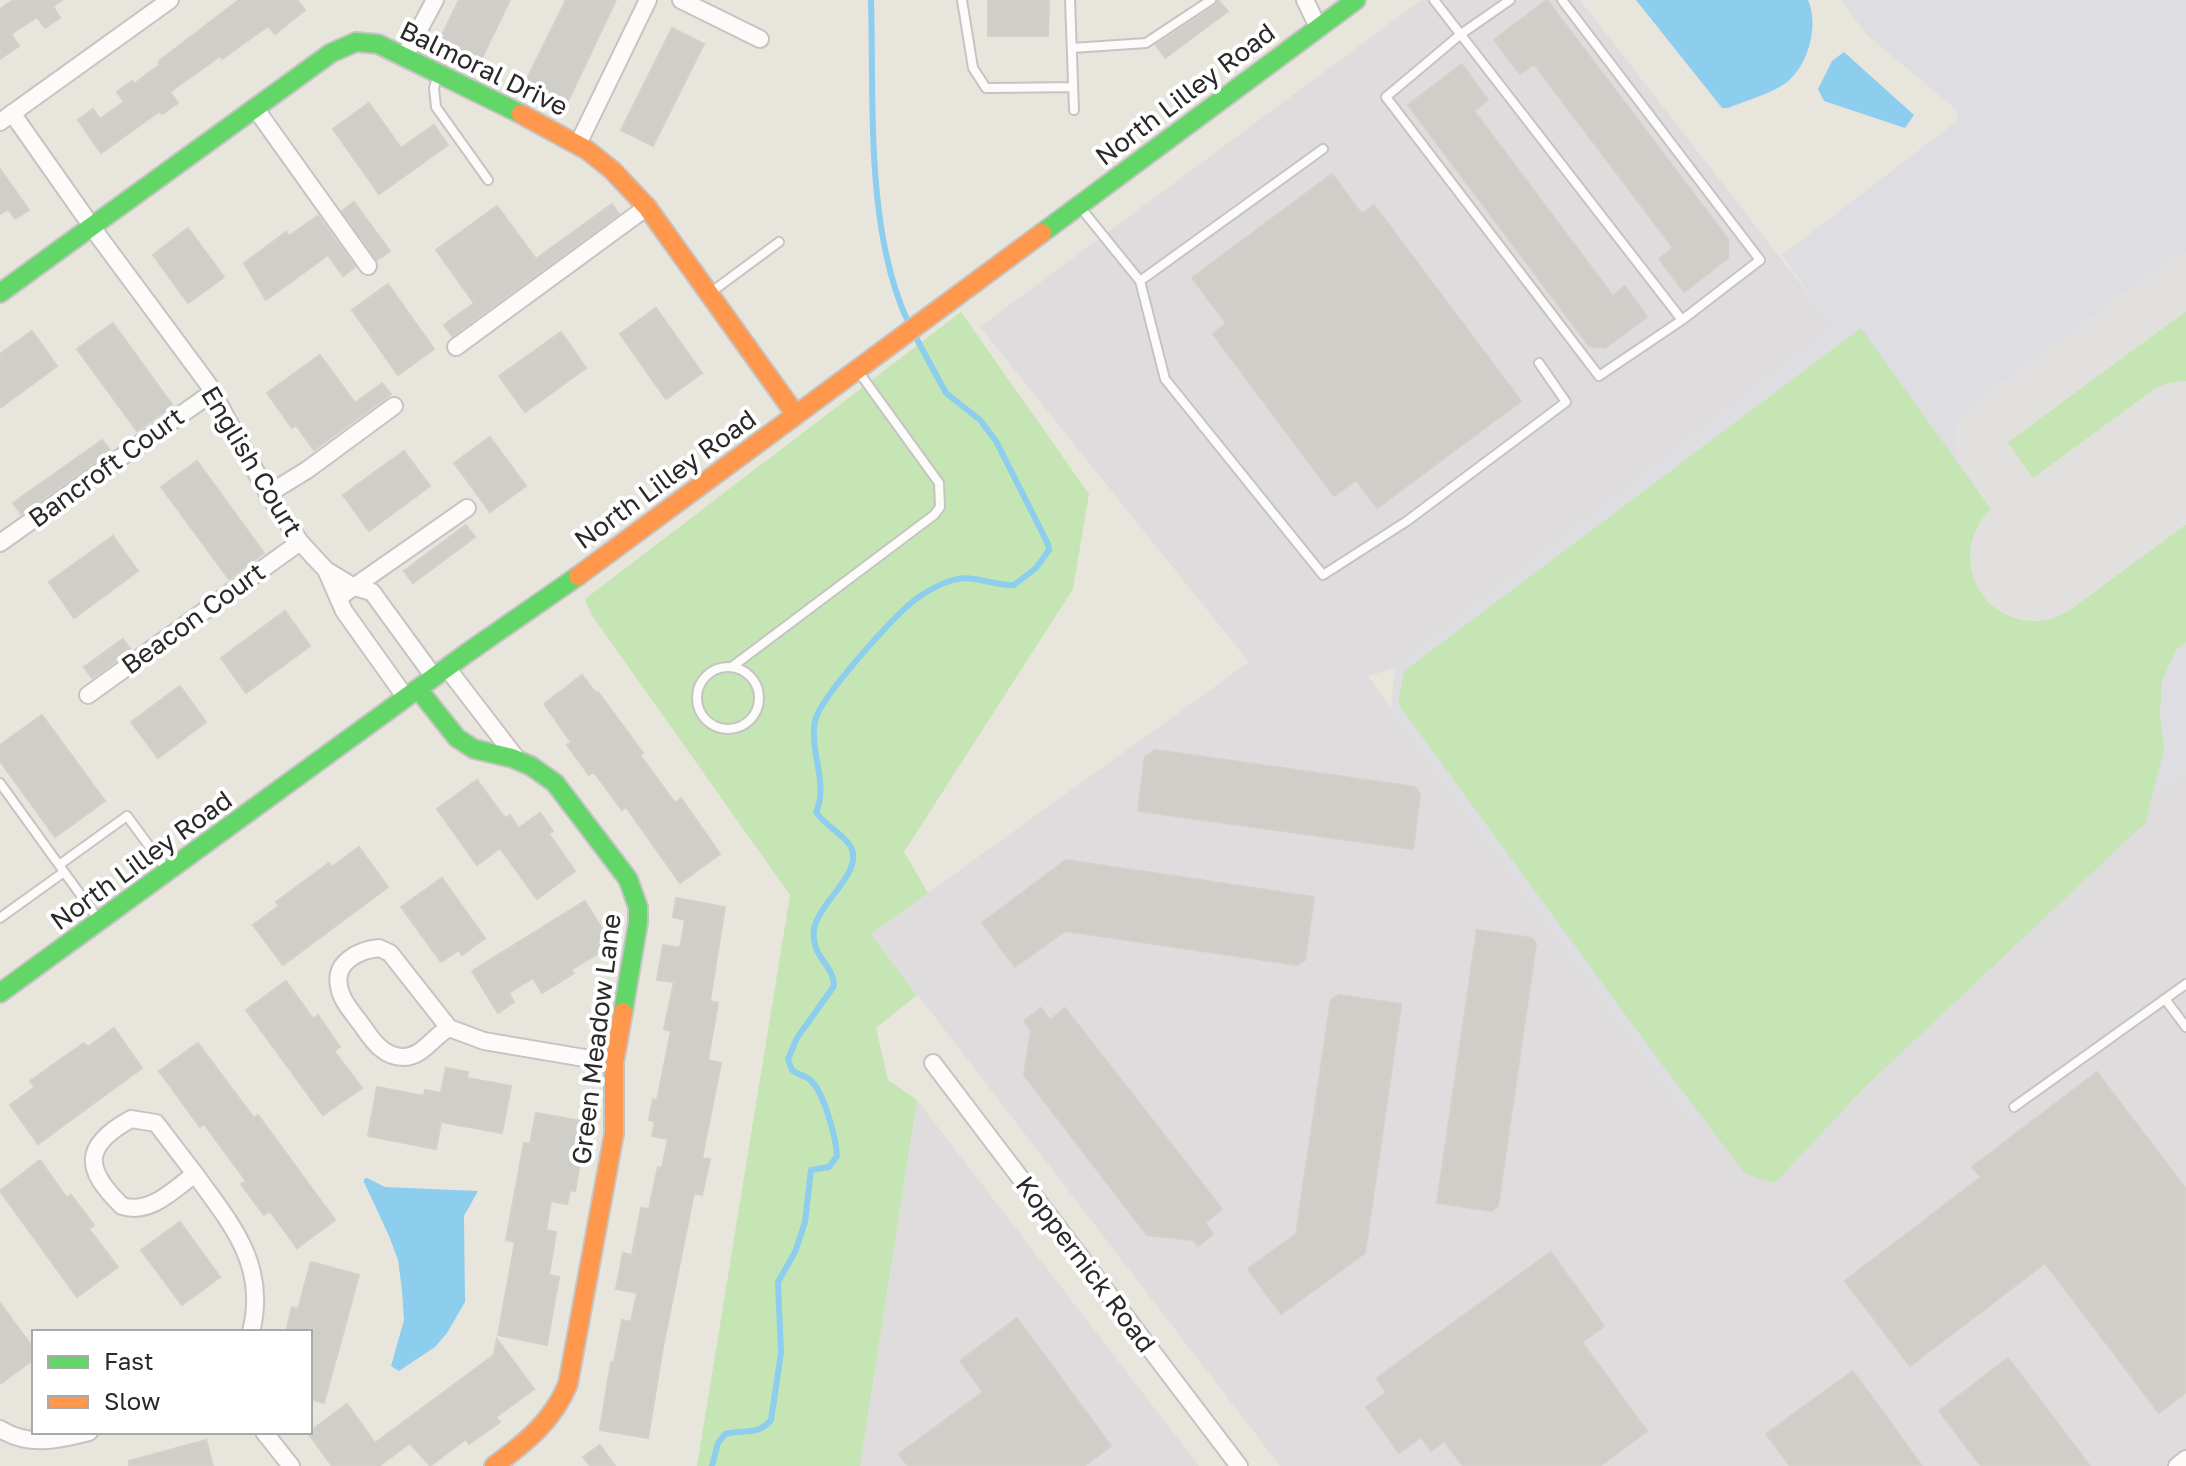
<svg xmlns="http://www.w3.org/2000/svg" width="2186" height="1466" font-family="'Golos Text',sans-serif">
<rect width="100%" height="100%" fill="#e8e5dd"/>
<!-- industrial -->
<path fill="#dedcdd" d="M1421,0H1580L1834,327L1395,668L1368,676L1668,1089L2186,768V1466H1280L871,934L1249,662L980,327Z
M917,1100L1199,1466H860Z"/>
<!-- airport -->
<path fill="#dedde1" d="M1841,0H2186V772L1692,1123L1391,707L1395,668L1833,328L1782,255L1956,122L1958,111L1867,35Z"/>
<!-- green -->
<path fill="#c5e6b4" d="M2186,295V394L2044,497C2021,486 2011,466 2002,442V438L2030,410Z
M961,312L1089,494L1073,589L904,852L928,893L871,934L917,995L876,1028L888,1080L917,1100L860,1466H697L790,895L591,614L585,599Z
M1861,328L2050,591L2186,490V642L2176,650L2162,681L2160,713L2164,750L2145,823L1866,1086L1775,1183L1756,1178L1744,1172L1657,1058L1398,704L1404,671Z"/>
<!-- water -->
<path fill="#8dcdee" d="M1636,0H1808C1819,24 1809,65 1787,82C1773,93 1744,101 1728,108H1722Z
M1844,52L1914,115L1905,128L1824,101L1818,89L1832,61Z
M367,1178L385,1187L478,1191L464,1216L465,1302L447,1333L435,1347L399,1371L391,1366L404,1320L402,1290L398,1260L389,1236L364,1182V1179Z"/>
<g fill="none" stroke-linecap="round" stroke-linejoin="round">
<!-- stream -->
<path stroke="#8dcdee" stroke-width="6" d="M871,0C874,101 865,232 909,324
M712,1466L718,1443L725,1434C743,1429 758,1436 771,1420L781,1353L778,1282L795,1252L805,1222L811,1170L829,1167L837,1156C836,1139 824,1090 809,1079C804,1075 798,1075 792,1070L788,1059L797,1038L834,986C834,964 810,957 814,929C819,902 864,872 851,847C843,833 825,826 816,812C829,785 809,751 815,721C820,697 894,616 916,599C927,591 940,584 953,580C973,574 994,586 1014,585L1036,568L1049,550L1048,544L996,441L980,420L946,393L914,334"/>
<!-- taxiway -->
<path stroke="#e2e0de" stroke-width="52" d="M2049,546L1982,451L1980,435L1990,423L2186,279"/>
<!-- runway -->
<path stroke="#e2e0de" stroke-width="128" d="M2034,557L2186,445"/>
</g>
<!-- building -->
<path fill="#d0cec9" stroke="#d3d0ca" stroke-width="2" d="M13,0H62L53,6L60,18L45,28L37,17L11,34L19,46L0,59V9Z
M239,0H297L305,10L275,34L268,26L222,59L220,56L170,92L178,103L162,114L160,111L101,153L78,120L93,109L100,119L124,102L117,92L132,81L134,84L159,65V61Z
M459,0H510L478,66L451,53L456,44L441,37Z
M566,0H616L568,101L553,93L549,102L522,89Z
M988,0H1049L1048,36H988Z
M1218,0L1228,11L1165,58L1156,45L1215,6Z
M1547,0L1728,239V258L1684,292L1659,259L1673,248L1534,64L1520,74L1494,40Z
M672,28L704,44L653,146L621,130Z
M1462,64L1488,100L1474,111L1613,296L1625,286L1647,317L1605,348L1589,346L1408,105Z
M369,103L401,148L434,125L448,145L379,194L333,129Z
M0,169L29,210L15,219L8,209L0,214Z
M1332,174L1362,214L1374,205L1521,401L1377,508L1356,480L1334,496L1213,334L1226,323L1192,278Z
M354,202L390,251L377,260L342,211Z
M612,204L619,214L452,336L444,325L474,303L436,250L497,206L536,259Z
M318,216L355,267L343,276L328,255L266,300L244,263L286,232L289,236Z
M188,228L224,277L188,303L153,255Z
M388,284L434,349L398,375L352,310Z
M656,308L702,373L666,399L620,334Z
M113,323L173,406L137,431L77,349Z
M32,331L57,366L0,408V354Z
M561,332L586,368L525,412L499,376Z
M320,355L355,403L382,383L391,394L314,450L296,425L292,428L267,393Z
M490,437L526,486L490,512L454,463Z
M102,440L111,451L21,514L13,503Z
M404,451L430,486L369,531L343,495Z
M197,461L264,553L229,579L161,487Z
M466,525L475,537L413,583L404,571Z
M113,536L138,571L74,618L49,582Z
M285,611L310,646L246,693L221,658Z
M123,639L131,650L92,678L84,667Z
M582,675L596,693L598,692L643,753L640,755L675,803L681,798L720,854L680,883L626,807L622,810L594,772L589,775L567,745L571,742L544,704Z
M180,686L206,722L158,758L131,722Z
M42,715L105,801L55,837L0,761V745Z
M1155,750L1415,787L1420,795L1413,849L1138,811L1145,757Z
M477,780L505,818L510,815L519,828L540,813L553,831L549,834L575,871L537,899L500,848L477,865L437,809Z
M359,847L388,887L283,965L253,925L279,906L276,902L329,863L332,867Z
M1066,860L1314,897L1305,960L1298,965L1065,931L1015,967L982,923Z
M442,878L485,938L462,955L459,950L441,962L401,907Z
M676,898L725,907L710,1001L718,1003L708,1060L721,1063L702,1158L710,1159L702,1195L694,1193L663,1347L648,1438L600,1430L611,1362L614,1363L622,1320L631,1322L637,1293L616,1289L623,1253L632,1255L641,1208L649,1209L658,1167L662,1168L668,1139L652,1136L655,1121L649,1120L653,1099L657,1100L671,1031L664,1029L674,982L657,980L663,945L680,948L685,920L673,917Z
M585,901L612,945L571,970L574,973L542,993L533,978L509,993L514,1002L498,1013L472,971Z
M1477,930L1532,938L1536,944L1498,1206L1491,1211L1437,1203Z
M286,981L313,1019L318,1015L340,1047L334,1051L362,1088L323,1115L246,1010Z
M1339,995L1401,1004L1365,1253L1281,1314L1248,1269L1296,1234L1331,1000Z
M1041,1008L1050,1020L1065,1008L1222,1209L1205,1223L1213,1234L1198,1246L1193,1240L1147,1235L1024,1075L1031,1031L1024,1021Z
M114,1028L142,1068L38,1144L10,1105L35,1087L30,1081L84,1043L88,1047Z
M198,1043L254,1118L258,1115L335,1220L297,1248L270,1211L264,1215L241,1184L246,1181L204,1124L200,1127L159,1071Z
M446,1068L468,1072L467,1078L511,1086L502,1133L441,1122L436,1149L368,1136L377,1087L424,1096L425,1090L441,1093Z
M2097,1072L2186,1189V1392L2159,1413L2045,1263L1910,1366L1845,1281L1981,1177L1972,1167Z
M536,1113L587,1122L575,1191L570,1190L567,1204L551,1201L546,1230L556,1232L549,1275L559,1277L547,1345L498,1335L515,1242L506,1240L524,1143L530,1144Z
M40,1160L67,1198L71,1195L94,1225L89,1229L118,1267L77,1297L0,1191Z
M180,1222L220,1277L182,1305L141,1250Z
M1551,1252L1604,1326L1582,1342L1647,1431L1600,1466H1463L1444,1441L1431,1451L1421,1437L1399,1453L1366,1407L1386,1393L1377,1378Z
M311,1262L359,1275L324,1403L310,1399V1332H286L292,1307L298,1309Z
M0,1303L34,1349V1359L0,1384Z
M1017,1318L1111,1446L1084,1466H908L899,1454L983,1392L960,1361Z
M497,1339L534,1389L496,1417L500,1422L469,1444L466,1439L430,1466L410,1443L379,1466H332L308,1433L347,1404L375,1443L494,1355Z
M2008,1358L2090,1466H1981L1939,1411Z
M1853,1371L1922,1466H1790L1766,1434Z
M206,1440L213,1466H129V1461Z
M600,1445L615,1466H590L583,1457Z"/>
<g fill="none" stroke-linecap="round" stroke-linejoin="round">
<!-- lane casing -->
<g stroke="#c5c4c3" stroke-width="12">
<path id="lane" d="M962,0L973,68L986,88L1073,87
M1070,0L1074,110
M1434,0L1682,320
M1510,0L1461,34L1386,97L1599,376L1682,320L1760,260L1562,0
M1072,48L1146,43L1211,0
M437,77L434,88L436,107L488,180
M1080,207L1140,281L1165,379L1323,575L1407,521L1566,402L1539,363
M1140,281L1323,149
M710,293L779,242
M733,666L934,515L940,507L939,483L858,371
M697 698a31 31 0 1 1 62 0a31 31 0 1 1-62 0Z
M0,783L98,919
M59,865L127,816L167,870
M0,918L64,872
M2186,984L2165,999L2186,1027
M2014,1107L2165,999"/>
</g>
<!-- street casing -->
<g stroke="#c5c4c3" stroke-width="20">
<path id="street" d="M681,0L760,39
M1305,0L1318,27
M405,56L435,0
M255,108L368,266
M12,113L85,217
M0,122L170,0
M578,144L648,0
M91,226L208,384L268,494L300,542L326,570L344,611L406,698
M456,347L647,207
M268,494L307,470L394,406
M0,543L213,392
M326,570L354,587L372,592L434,677
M338,598L467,508
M447,668L517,759
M88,695L300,542
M379,948L390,953L449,1028C433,1036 423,1057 403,1057C382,1057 371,1038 361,1024C352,1012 341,1000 339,986C334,962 359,950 379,948Z
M449,1028L484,1041L614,1063
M933,1063L1239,1466
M131,1119L156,1123L195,1174C173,1190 150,1215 122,1206C84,1169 82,1146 131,1119Z
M195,1174C231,1224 268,1265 251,1332
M0,1429C29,1447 58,1440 89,1432
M264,1432L291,1466
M2177,1466L2186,1459"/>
</g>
<!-- fast casing -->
<g stroke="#c5c4c3" stroke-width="22">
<path id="fast" d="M1042,233L1356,0
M0,293L331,53L356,42L378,44L521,114
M418,689L457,738L474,749L512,758L531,766L555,783L628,879L638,907V923L623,1012
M0,993L467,653L578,576"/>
</g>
<!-- slow casing -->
<g stroke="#c5c4c3" stroke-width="22">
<path id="slow" d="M521,114L587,150L612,170L647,207L796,415
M578,576L1042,233
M494,1466C525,1443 553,1421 568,1384L614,1134V1063L623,1012"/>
</g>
<!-- lane -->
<use href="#lane" stroke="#fcfbfa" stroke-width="8"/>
<!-- street -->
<use href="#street" stroke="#fcfbfa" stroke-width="16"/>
<!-- fast -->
<use href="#fast" stroke="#63d668" stroke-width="18"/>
<!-- slow -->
<use href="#slow" stroke="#ff974d" stroke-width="18"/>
</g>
<g text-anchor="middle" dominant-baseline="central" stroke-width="8" stroke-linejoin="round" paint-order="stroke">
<!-- street labels -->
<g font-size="26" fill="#292929" stroke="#fff">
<text transform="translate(484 68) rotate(26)">Balmoral Drive</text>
<text transform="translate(1185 94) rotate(-37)">North Lilley Road</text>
<text transform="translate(252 461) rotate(59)">English Court</text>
<text transform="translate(106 467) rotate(-36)">Bancroft Court</text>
<text transform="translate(665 479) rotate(-36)">North Lilley Road</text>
<text transform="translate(193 618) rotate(-36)">Beacon Court</text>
<text transform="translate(141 860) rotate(-36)">North Lilley Road</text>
<text transform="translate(596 1039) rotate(-83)">Green Meadow Lane</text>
<text transform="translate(1086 1264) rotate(53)">Koppernick Road</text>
</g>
</g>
<!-- legend -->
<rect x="32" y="1330" width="280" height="104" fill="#ffffff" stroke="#a9a9a9" stroke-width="2"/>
<rect x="48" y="1356" width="40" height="12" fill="#63d668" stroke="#a9a9a9" stroke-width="2"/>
<text x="104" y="1370" font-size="24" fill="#292929">Fast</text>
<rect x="48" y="1396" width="40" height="12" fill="#ff974d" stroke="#a9a9a9" stroke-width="2"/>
<text x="104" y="1410" font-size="24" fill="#292929">Slow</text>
</svg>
